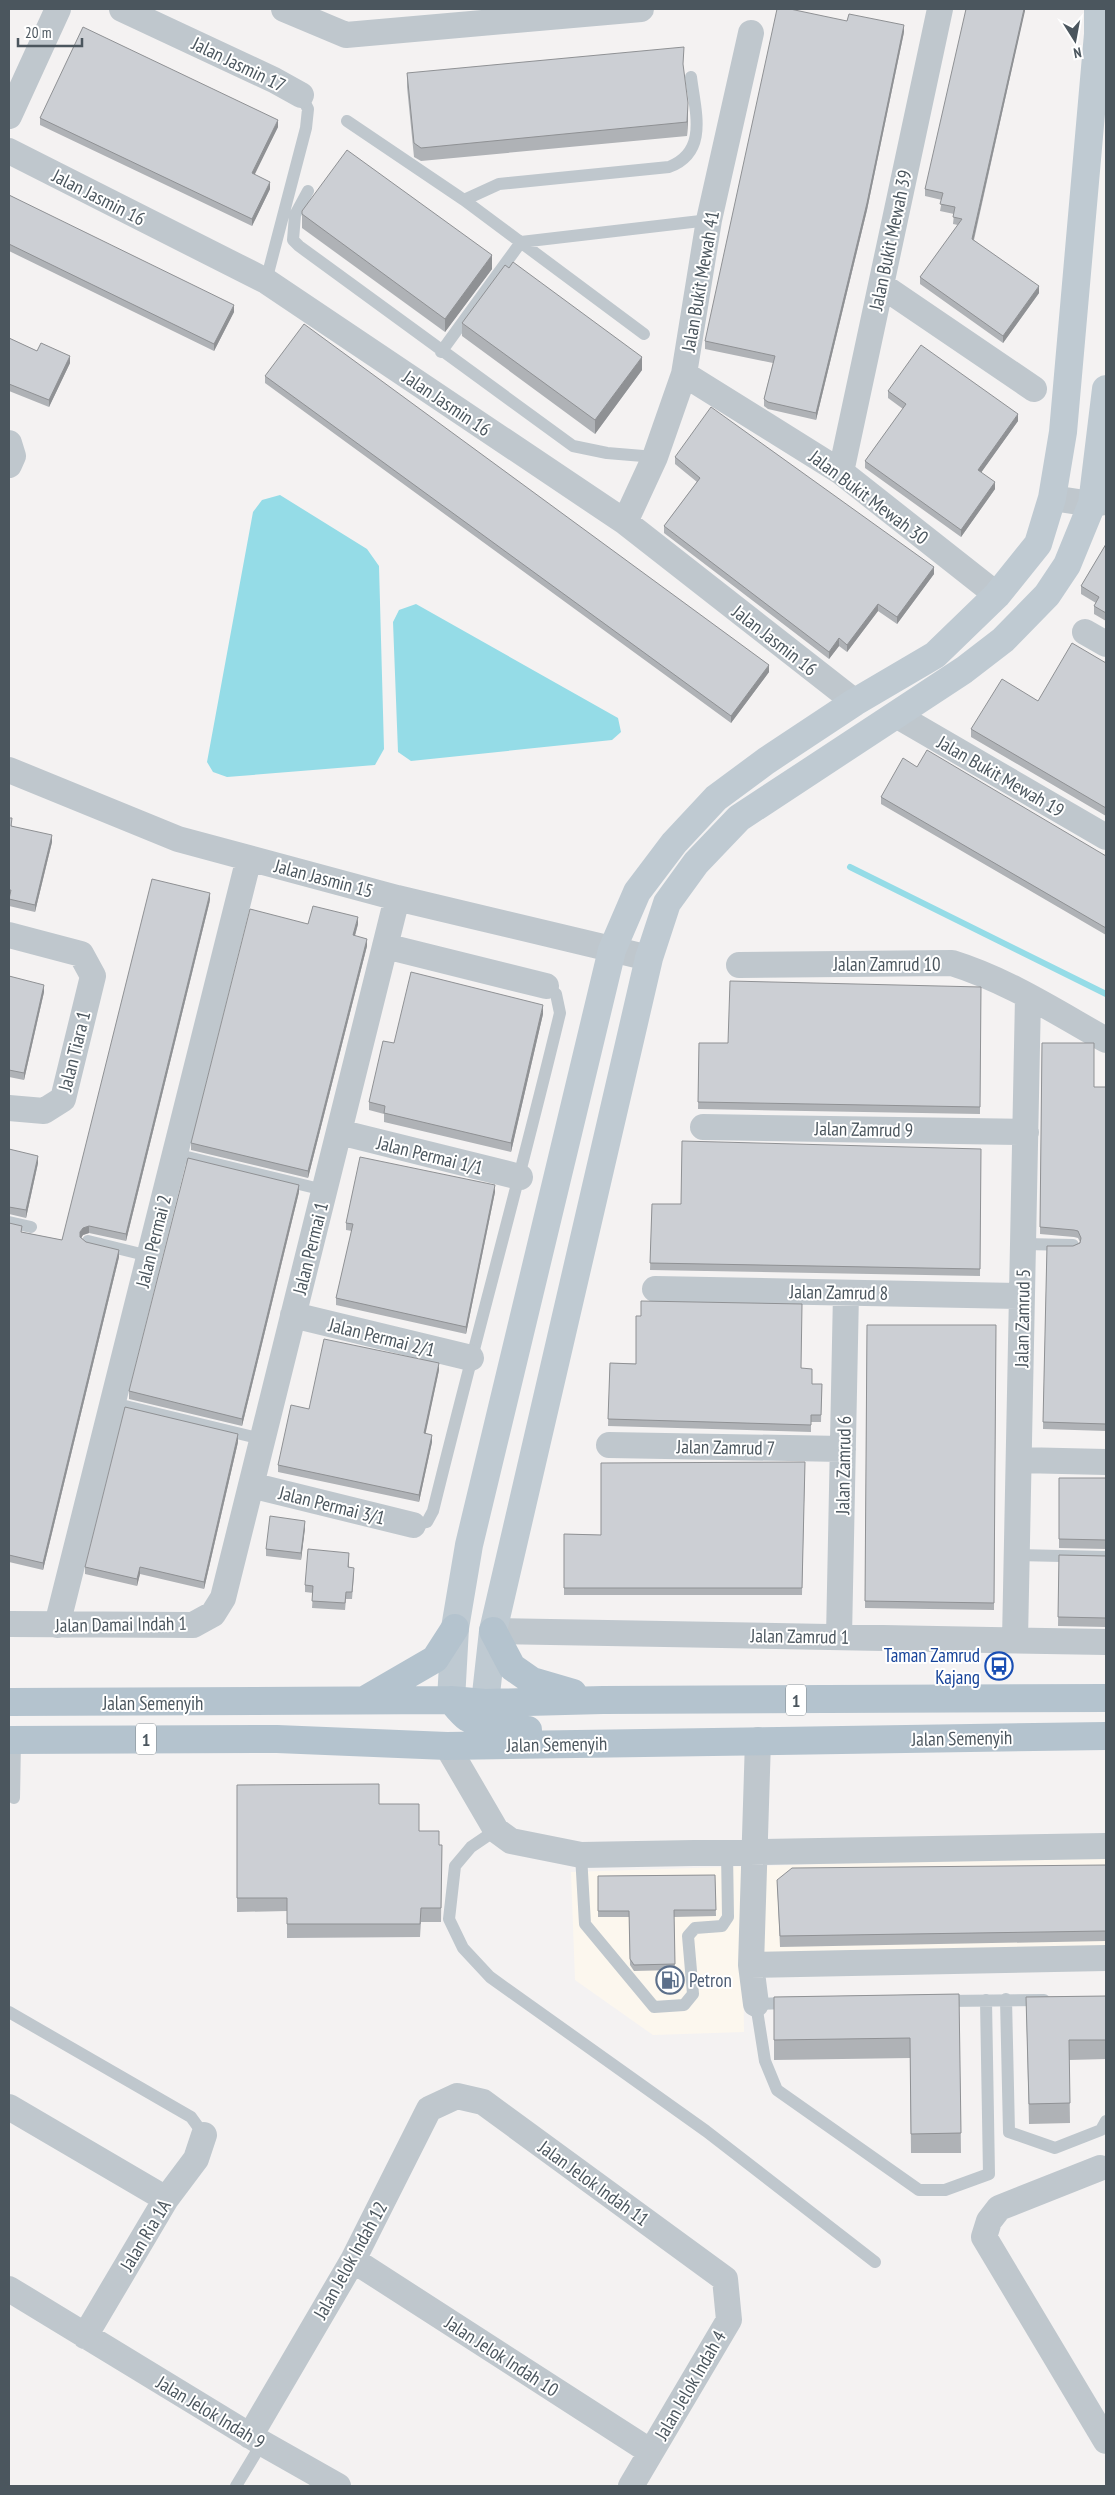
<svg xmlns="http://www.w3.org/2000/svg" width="1115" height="2495" font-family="'PT Sans Narrow',sans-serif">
<rect width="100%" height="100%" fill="#f4f2f2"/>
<!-- commercial -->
<path fill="#fcf7ee" d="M1106,1855V1949L743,1957L744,2032L653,2035L575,1980L571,1872Z"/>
<!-- water -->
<path fill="#95dce7" d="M280,495L367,549L379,566L384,749L375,765L227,777L213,772L207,762L253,512L262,500Z
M416,604L618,718L621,732L612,740L411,761L398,752L393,622L399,610Z"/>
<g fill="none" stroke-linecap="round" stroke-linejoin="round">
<!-- stream -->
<path stroke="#95dce7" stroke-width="6" d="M850,867L1106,994"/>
<!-- lane -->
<path stroke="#bfc7cd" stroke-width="12" d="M347,121L464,200L644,334
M308,191L295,215L293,240L299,246L573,446L607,453L655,457
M464,200L499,184L669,167C709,152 695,111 691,77
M266,281L306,128L308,109L301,95
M441,352L521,242L709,220
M175,1154L324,1190
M9,1222L31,1227
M88,1241L149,1256
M1024,1244L1073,1245
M113,1403L262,1439
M413,1525L427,1522L433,1511C474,1344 520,1179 560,1013L556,994L546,986
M1017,1555L1106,1557
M14,1798L15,1740
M496,1830L471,1847L455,1866L449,1919L463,1948L490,1977L706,2131L875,2262
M581,1855L585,1924L654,2007L684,2005L693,1994L688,1936L695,1928L722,1926L728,1917L727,1852
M1006,1999L1009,2132L1055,2148L1101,2130L1106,2121
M944,2001L1044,2000
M791,2003L756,2004L765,2061L777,2090L919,2190H945L989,2174L986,2000
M9,2012L191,2117L204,2135
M236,2486L262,2443"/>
<!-- street -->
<path stroke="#bfc7cd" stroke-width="26" d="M122,9L274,80L301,95
M284,9L346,35L641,9
M9,116L58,9
M9,151L266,281L625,522L855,702
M881,285L1034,389
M684,374L841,472L997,595
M9,443L13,456L9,465
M841,472L940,9
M1052,498L1092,504L1106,502
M625,522L655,457L684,374L709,220L751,33
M1085,632L1106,644
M896,715L1106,837
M9,770L178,839L397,898L649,958
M9,935L81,954L93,976L63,1099L44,1111L9,1108
M385,946L546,986
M739,965L952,963C1007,980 1056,1012 1106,1040
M703,1127L1026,1132
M339,1132L520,1177
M655,1289L1022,1296
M293,1315L471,1358
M609,1445L843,1449
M1019,1460L1106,1462
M251,1485L413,1525
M9,1624L193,1625L213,1614L223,1598L397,898
M57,1625L249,858
M493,1631L1106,1642
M839,1637L846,1293
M1015,1640L1028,997
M447,1746L496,1830L511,1841L581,1855L1106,1846
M751,1965L1106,1958
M756,2004L751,1965L758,1740
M9,2107L166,2199
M1100,2168L999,2208L989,2221L984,2237L1106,2441
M353,2260L651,2452
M9,2289L262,2443L338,2486
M85,2336L166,2199L196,2159L204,2135
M250,2436L353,2260L429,2109L457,2096L483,2102L725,2279L729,2320L631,2486"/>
<!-- secondary -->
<path stroke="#bfcad2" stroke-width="28" d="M451,1700L455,1628L469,1545L612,950L637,892L674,843L716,798L766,761L855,702L935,655L997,595L1038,544L1052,498L1063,432L1098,34V9
M485,1703L493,1631L649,958L667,903L696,863L739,818L964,670L1003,640L1047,595L1067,565L1092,504L1106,389"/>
<!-- primary -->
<path stroke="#b4c3ce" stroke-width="28" d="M493,1631L512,1667L532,1681L573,1693
M366,1699L435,1659L455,1628
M451,1700C456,1706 462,1714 468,1718C485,1728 509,1730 528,1730
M9,1702L451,1700L485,1703L603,1700L1106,1698
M9,1740L277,1739L447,1746L1106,1736"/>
</g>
<!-- wall -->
<path fill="#afb2b6" d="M985,9H1025L974,240L1039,293L1003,343L920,284V277L958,225L953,224L954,214L940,211L942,200L925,196V189Z
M904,32L867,210L816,420L768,409L764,406V399L773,363L705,349V341Z
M683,68L688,117L687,136L421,161L414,157L407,87V73Z
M40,118L278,127L254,174L270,189L252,226L40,125Z
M9,195L234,312L214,351L9,251Z
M302,211L492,269L445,332L302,228Z
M509,268L642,370L595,434L462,336V323Z
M9,338L37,351L70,363L49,407L9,391Z
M265,376L769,672L731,723L265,383Z
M888,391L1018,421L981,472L995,489L961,537L865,468V461L903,409L888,398Z
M675,457L934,574L897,624L878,611L847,652L839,646L829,659L664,533V526L697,482L675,464Z
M1106,544V621L1094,614V606L1096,603L1081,594V586Z
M1106,663V816L971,737V729L1038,701Z
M917,767L1106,856V935L881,804V797Z
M9,818L12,826L52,842L35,912L9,906Z
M210,900L126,1241L89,1233L83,1235L81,1237L86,1242L119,1257L43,1570L9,1562V1223L22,1232L62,1240Z
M308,924H358L355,936L367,946L308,1178L191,1150V1143Z
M9,976L44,992L24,1080L9,1077Z
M981,987L980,1114L698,1109L699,1043H728Z
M543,1014L511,1152L384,1122V1114L369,1110V1102L394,1043Z
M1042,1043L1094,1087H1106V1431L1043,1429L1047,1246H1073L1080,1242L1078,1238L1074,1237L1040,1234Z
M9,1149L38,1163L26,1218L9,1214Z
M981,1149L980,1276L650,1270L652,1204H681Z
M299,1192L242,1426L129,1399V1391Z
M495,1192L466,1334L336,1305V1298L352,1231L346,1230V1223Z
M867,1325H996L994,1610L865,1608Z
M610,1363L801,1368L812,1384H822L821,1422H811V1432L608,1426Z
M439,1370L425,1434L432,1442L419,1502L278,1472V1465L309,1409Z
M238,1442L204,1589L140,1574L137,1586L85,1574V1567Z
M805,1462L802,1595H564V1534L601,1535Z
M1059,1478H1106V1549L1059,1548Z
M305,1528L301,1560L266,1556V1549Z
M1059,1555L1106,1556V1627L1058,1626Z
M349,1560V1567L354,1575L352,1599H346L345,1610L312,1608L313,1593L305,1592V1585Z
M237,1785L379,1804L439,1845H442L441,1922H421L420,1937L287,1938V1911L237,1912Z
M1106,1865V1941L780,1947L777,1880Z
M715,1875L716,1916L674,1917L675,1970L634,1971L630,1965L629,1917H598V1876Z
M959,1994L961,2153H911L910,2058L774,2060V1997Z
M1106,1996V2059L1069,2060L1070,2123L1029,2124L1026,1997Z"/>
<!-- shaded-wall -->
<path fill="#8f9194" d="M1024,9H1025V11L972,246V239Z
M904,25V32L867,210L816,420V413Z
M688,103V117L687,136V122Z
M278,120V127L252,180V173Z
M270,182V189L252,226V219Z
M492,255V269L445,332V319Z
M1039,286V293L1003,343V336Z
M234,305V312L214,351V344Z
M70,356V363L49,407V400Z
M642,357V370L595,434V420Z
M1018,414V421L978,477V470Z
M995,482V489L961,537V530Z
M934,567V574L897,624V617Z
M878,604V611L847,652V645Z
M839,638V646L829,659V652Z
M769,665V672L731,723V716Z
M52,835V842L35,912V905Z
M210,893V900L126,1241V1234Z
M358,917V924L353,942V935Z
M367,939V946L308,1178V1171Z
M44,985V992L24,1080V1073Z
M543,1005V1014L511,1152V1143Z
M38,1156V1163L26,1218V1210Z
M299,1185V1192L242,1426V1419Z
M495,1185V1192L466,1334V1327Z
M89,1226V1233L83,1235L80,1240V1232L83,1228Z
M119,1250V1257L43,1570V1563Z
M439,1363V1370L424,1441V1433Z
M238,1434V1442L204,1589V1582Z
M432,1435V1442L419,1502V1495Z
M305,1521V1528L301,1560V1553Z
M140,1567V1574L137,1586V1579Z"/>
<!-- building -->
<path fill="#cccfd4" stroke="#8f9194" d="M777,9H790L847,21L849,14L904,25L867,203L816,413L768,402L764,399L775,356L705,341Z
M966,9H1024L972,239L1039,286L1003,336L920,277L962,219L953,217L955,207L940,204L943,193L925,189Z
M83,27L278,120L252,173L270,182L252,219L40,118Z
M684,47L683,64L688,103L687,122L421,148L414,143L407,73Z
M347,150L492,255L445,319L302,214V211Z
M9,195L234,305L214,344L9,244Z
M513,262L642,357L595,420L462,323L505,265L509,268Z
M304,324L769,665L731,716L265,376Z
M9,338L37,351L41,343L70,356L49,400L9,384Z
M921,345L1018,414L978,470L995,482L961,530L865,461L906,404L888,391Z
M711,407L934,567L897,617L878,604L847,645L839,638L829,652L664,526L700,478L675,457Z
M1106,544V613L1094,606L1099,597L1081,586Z
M1072,643L1106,663V808L971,729L1002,679L1038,701Z
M927,750L1106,856V928L881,797L903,758L917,767Z
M9,818H12L11,826L52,835L35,905L9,899L11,890H9Z
M152,879L210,893L126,1234L89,1226L83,1228L80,1232V1237L86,1242L119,1250L43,1563L9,1555V1223L22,1226L21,1232L62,1240Z
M313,906L358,917L353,935L367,939L308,1171L191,1143L250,909L308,924Z
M411,972L543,1005L511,1143L384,1113L385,1106L369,1102L383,1041L394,1043Z
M9,976L44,985L24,1073L9,1070Z
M730,981L981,987L980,1107L698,1102L699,1043H728Z
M1042,1043H1094V1087H1106V1424L1043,1422L1047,1246H1073L1080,1243L1081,1238L1078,1231L1074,1230L1040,1227Z
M682,1141L981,1149L980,1269L650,1263L652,1204H681Z
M9,1149L38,1156L26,1210L9,1207Z
M360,1157L495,1185L466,1327L336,1298L353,1224L346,1223Z
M188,1158L299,1185L242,1419L129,1391Z
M641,1301L802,1304L801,1368L812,1369V1384H822L821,1415H811V1425L608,1419L610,1363L636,1364V1316H641Z
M867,1325H996L994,1603L865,1601Z
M324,1339L439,1363L424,1433L432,1435L419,1495L278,1465L291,1405L309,1409Z
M125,1407L238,1434L204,1582L140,1567L137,1579L85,1567Z
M805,1462L802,1588H564V1534L601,1535V1463Z
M1059,1478H1106V1540L1059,1539Z
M270,1516L305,1521L301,1553L266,1549Z
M308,1549L349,1553L348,1567L354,1568L352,1592H346L345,1603L312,1601L313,1586L305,1585Z
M1059,1555L1106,1556V1618L1058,1617Z
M379,1784V1804H419V1831H439V1845H442L441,1908H421L420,1924H287V1898H237V1785Z
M1106,1865V1931L780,1936L777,1880L792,1868Z
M715,1875L716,1910H674L675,1964L634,1965L630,1959L629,1911H598V1876Z
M959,1994L961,2133L911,2134L910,2038L774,2040V1997Z
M1106,1996V2040H1069L1070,2103L1029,2104L1026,1997Z"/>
<!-- icons -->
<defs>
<g id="bus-ring" transform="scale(1.4375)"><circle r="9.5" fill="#fff" stroke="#1a4fb4" stroke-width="1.5"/><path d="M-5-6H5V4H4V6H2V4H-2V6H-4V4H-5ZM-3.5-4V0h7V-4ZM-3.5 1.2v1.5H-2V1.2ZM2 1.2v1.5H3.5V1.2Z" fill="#1a4fb4"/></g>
<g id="fuel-ring" transform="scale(1.4375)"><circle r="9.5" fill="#fff" stroke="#5c6f8a" stroke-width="1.5"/><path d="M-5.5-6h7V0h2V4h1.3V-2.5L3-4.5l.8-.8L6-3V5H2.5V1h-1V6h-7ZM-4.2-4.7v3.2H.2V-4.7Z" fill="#5c6f8a"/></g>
</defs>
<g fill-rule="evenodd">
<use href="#bus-ring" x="999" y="1666"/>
<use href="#fuel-ring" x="670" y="1980"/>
</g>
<g text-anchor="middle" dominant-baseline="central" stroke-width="4" stroke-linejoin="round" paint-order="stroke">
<!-- shield labels -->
<g fill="#fff" stroke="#81898e" stroke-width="1">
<rect x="786" y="1684.5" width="20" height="31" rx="4"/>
<rect x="136" y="1723.5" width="20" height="31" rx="4"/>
</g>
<g font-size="18" font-weight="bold" fill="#4b565e">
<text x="796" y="1700">1</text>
<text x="146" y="1739">1</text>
</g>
<!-- street labels -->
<g font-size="19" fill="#4b565e" stroke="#fff">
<text transform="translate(239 64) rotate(26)">Jalan Jasmin 17</text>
<text transform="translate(99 197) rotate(27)">Jalan Jasmin 16</text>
<text transform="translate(890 240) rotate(-78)">Jalan Bukit Mewah 39</text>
<text transform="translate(700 281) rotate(-80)">Jalan Bukit Mewah 41</text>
<text transform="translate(447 403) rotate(34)">Jalan Jasmin 16</text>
<text transform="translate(869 497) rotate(37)">Jalan Bukit Mewah 30</text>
<text transform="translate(775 640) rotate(38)">Jalan Jasmin 16</text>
<text transform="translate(1001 776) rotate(30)">Jalan Bukit Mewah 19</text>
<text transform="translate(324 878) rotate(15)">Jalan Jasmin 15</text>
<text x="887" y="964">Jalan Zamrud 10</text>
<text transform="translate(74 1051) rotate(-76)">Jalan Tiara 1</text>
<text transform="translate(864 1129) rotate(1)">Jalan Zamrud 9</text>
<text transform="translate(430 1155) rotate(14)">Jalan Permai 1/1</text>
<text transform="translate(153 1241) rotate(-76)">Jalan Permai 2</text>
<text transform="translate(310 1248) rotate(-76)">Jalan Permai 1</text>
<text transform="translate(839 1292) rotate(1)">Jalan Zamrud 8</text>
<text transform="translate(1022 1318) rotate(-89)">Jalan Zamrud 5</text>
<text transform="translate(382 1337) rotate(14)">Jalan Permai 2/1</text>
<text transform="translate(726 1447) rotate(1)">Jalan Zamrud 7</text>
<text transform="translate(843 1465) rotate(-89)">Jalan Zamrud 6</text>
<text transform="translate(332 1505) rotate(14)">Jalan Permai 3/1</text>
<text transform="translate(121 1624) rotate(-1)">Jalan Damai Indah 1</text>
<text transform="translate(800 1636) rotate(1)">Jalan Zamrud 1</text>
<text x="153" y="1703">Jalan Semenyih</text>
<text transform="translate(962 1738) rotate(-1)">Jalan Semenyih</text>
<text transform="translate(557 1744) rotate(-1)">Jalan Semenyih</text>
<text transform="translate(594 2183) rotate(36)">Jalan Jelok Indah 11</text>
<text transform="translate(145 2235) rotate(-59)">Jalan Ria 1A</text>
<text transform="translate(350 2260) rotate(-61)">Jalan Jelok Indah 12</text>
<text transform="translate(502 2356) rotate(33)">Jalan Jelok Indah 10</text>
<text transform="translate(690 2385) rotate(-60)">Jalan Jelok Indah 4</text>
<text transform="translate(211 2412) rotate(31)">Jalan Jelok Indah 9</text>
</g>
<!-- transit labels -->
<g font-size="19" fill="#164399" stroke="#fff" text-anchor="end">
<text x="980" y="1655">Taman Zamrud<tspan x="980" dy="22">Kajang</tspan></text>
</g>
<!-- service labels -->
<g font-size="19" fill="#4e5e75" stroke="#fff" text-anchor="start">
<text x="689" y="1980">Petron</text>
</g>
</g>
<!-- border -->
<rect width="1115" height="2495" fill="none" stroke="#4b565e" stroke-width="20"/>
<!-- north arrow -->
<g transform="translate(1075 40) rotate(169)" stroke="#ffffff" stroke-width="4" paint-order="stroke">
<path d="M0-4L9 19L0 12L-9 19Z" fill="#4b565e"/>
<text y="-8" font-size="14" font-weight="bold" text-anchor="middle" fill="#4b565e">N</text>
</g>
<!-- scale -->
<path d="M18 38v8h64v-8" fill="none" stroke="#4b565e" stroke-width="2.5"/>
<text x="25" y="38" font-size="15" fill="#4b565e" stroke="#ffffff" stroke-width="4" paint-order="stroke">20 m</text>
</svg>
